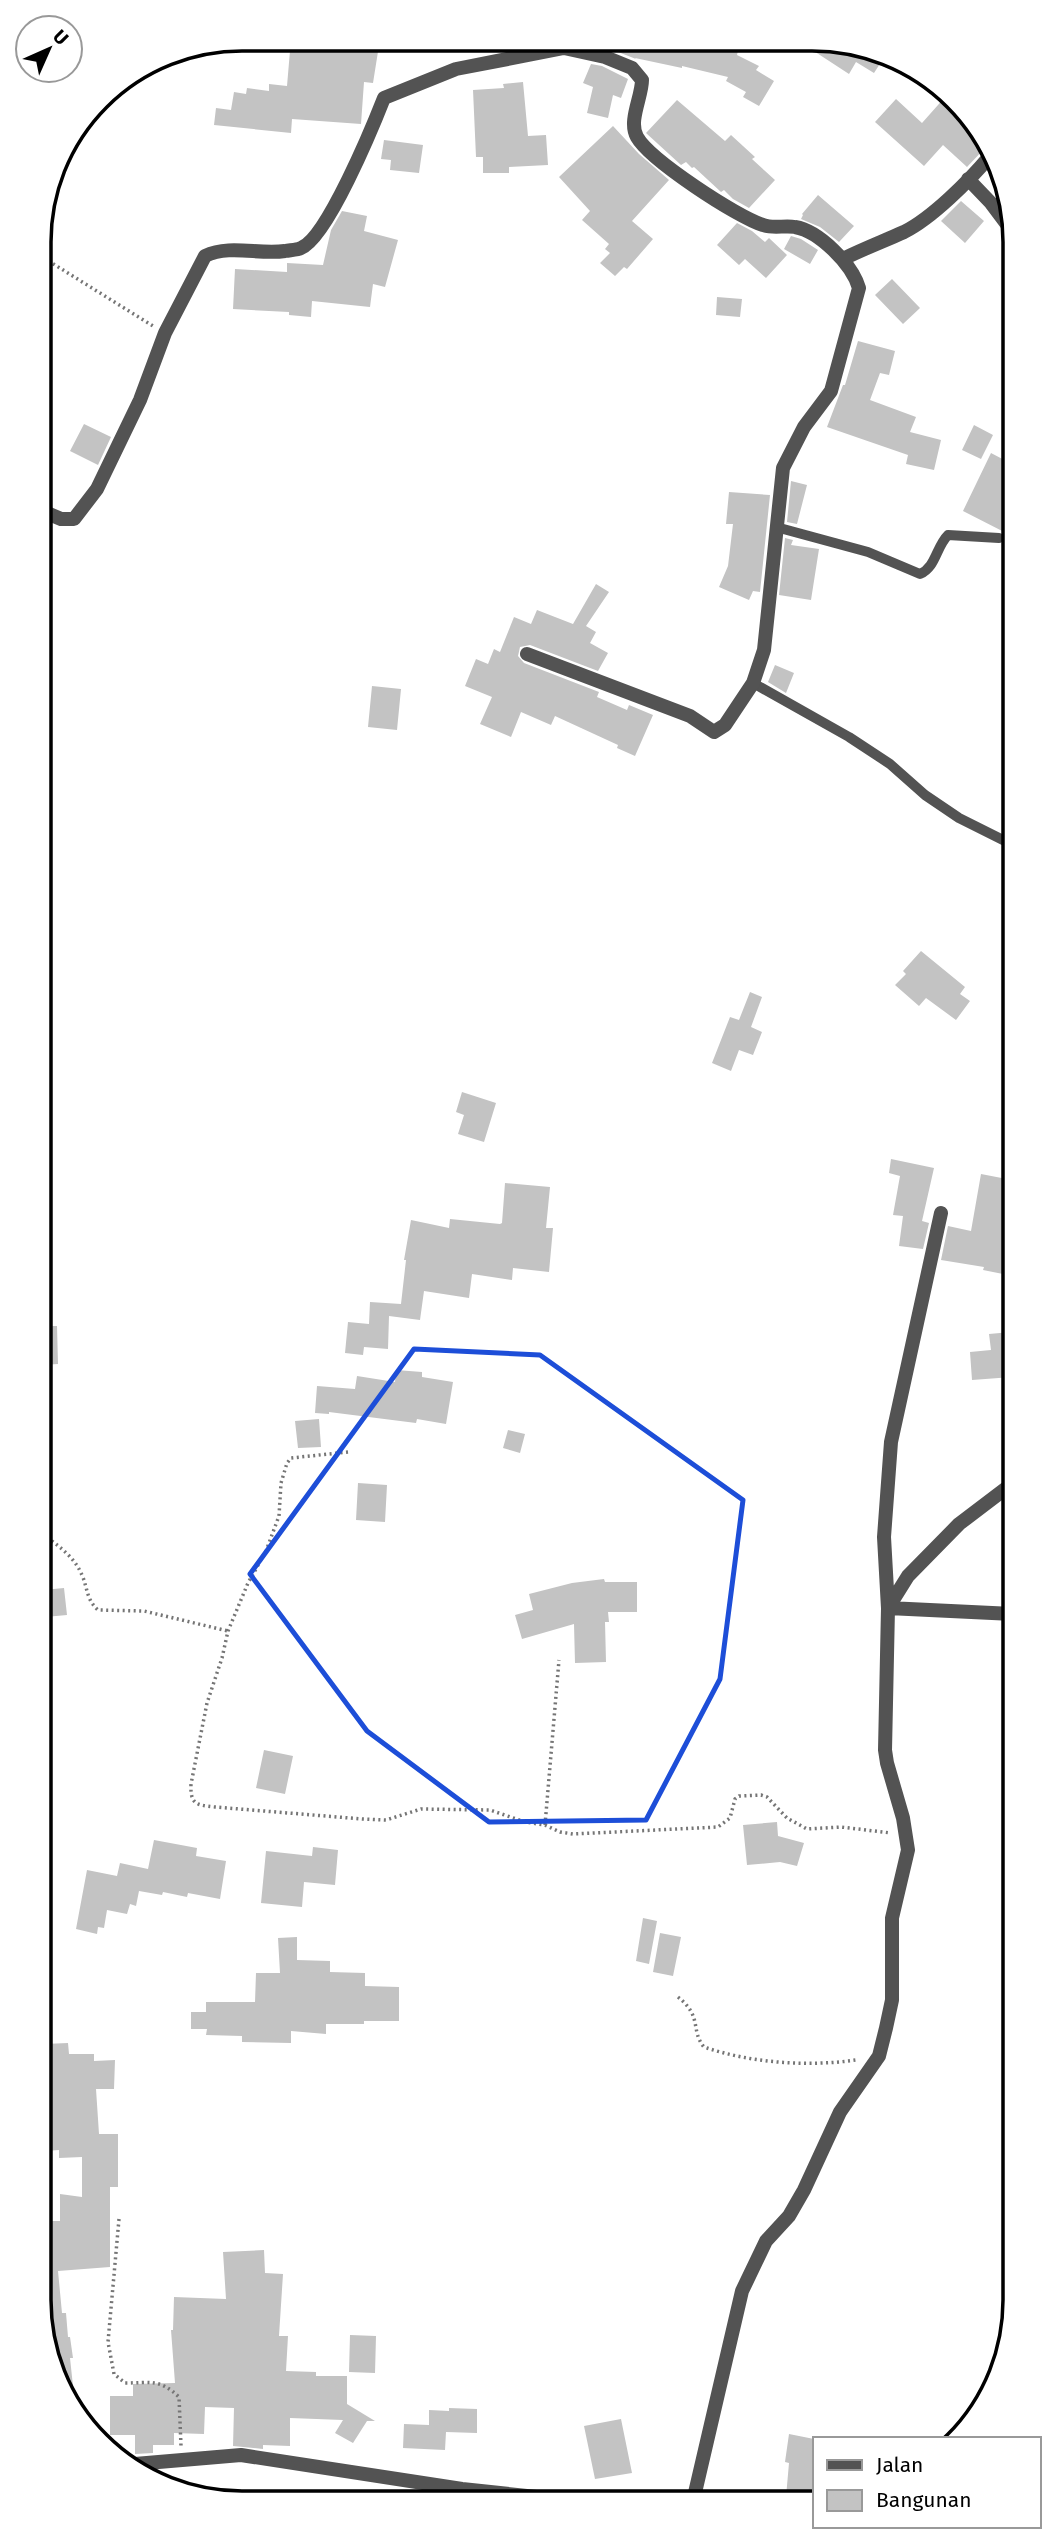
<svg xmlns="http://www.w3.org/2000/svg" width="1054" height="2542" font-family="'Fira Sans',sans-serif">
<rect width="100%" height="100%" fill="#fff"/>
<!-- building -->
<path fill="#c3c3c3" d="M291,39L364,44L365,39H380L373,83L364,82L361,124L292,119L291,133L214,125L216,108L231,110L234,92L246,94L247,88L269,91V84L287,86Z
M588,41L740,42L737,55L759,66L756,70L774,81L759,106L743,97L746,92L726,81L728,77L682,66V68L635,58L636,59L608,48L587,43Z
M800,42H852L883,59L874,73L856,62L849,74Z
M591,64L602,66L628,79L621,98L613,95L608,118L587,113L593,87L583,83Z
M523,82L528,136L546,135L548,165L509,167V173H483V157H476L473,90L504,88L503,84Z
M946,96L964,112L985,148L967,167L943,145L924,166L875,122L896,99L922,123Z
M677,100L725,141L731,135L755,157L752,159L775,180L749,208L733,199L724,190L721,192L694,167L692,168L686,162L681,165L646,133Z
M613,126L639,154L669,180L632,221L653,239L627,269L624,267L615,276L600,263L610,253L605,249L609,244L582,220L590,211L559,177Z
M384,140L423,145L419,173L390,170L391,160L381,159Z
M818,195L854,226L839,242L820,227L801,219L803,215L802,214Z
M961,201L984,221L965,243L941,221Z
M342,211L367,216L364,231L398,240L385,287L373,284L370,307L312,301L311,317L289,315V312L233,309L235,269L287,272V263L323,265L331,230Z
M737,223L752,231L765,242L769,238L787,255L766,278L745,259L739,265L717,245Z
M791,236L801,239L818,250L810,264L784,249Z
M892,279L920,308L903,324L875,295Z
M717,297L742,299L740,317L716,315Z
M858,341L895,351L889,375L880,373L870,400L916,417L910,432L941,440L934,470L906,464L908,455L827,427L843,385H845Z
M84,424L111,437L98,465L70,451Z
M974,425L993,435L981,459L962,450Z
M991,453L1010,463V477L1003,492L1010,495V535L963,511Z
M791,481L807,485L797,524L787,522Z
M729,492L770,495L760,592L753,591L749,600L719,587L728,566L733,524H726Z
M785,538L793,540L791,545L819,549L811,600L779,595Z
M596,584L609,592L586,626L596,632L590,643L608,653L598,671L530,645L520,647L518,656L524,663L599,692L597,697L627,710L629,705L653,715L635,756L617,748L618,745L555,716L551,725L521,712L511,737L480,724L492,697L465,686L476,659L488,664L494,649L500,652L514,617L531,624L537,610L573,624Z
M775,665L794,673L786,693L768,682Z
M372,686L401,689L397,730L368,727Z
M921,951L965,987L960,994L970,1001L956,1020L926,998L919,1006L895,985L906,974L903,971Z
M750,992L762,997L751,1027L762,1032L753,1055L739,1050L731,1071L712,1063L730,1017L739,1020Z
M462,1092L496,1103L484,1142L458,1134L464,1115L456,1112Z
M891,1159L934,1168L922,1221L929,1223L923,1249L899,1246L903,1216L893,1215L900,1176L889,1173Z
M981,1174L1012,1180V1253L1008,1275L983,1270L984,1267L941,1260L948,1226L971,1231Z
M505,1183L550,1187L546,1228H553L549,1272L513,1268L512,1280L472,1274L469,1298L424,1291L420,1320L389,1316L388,1349L364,1347L363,1355L345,1353L348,1322L369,1324L370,1302L401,1304L406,1260H404L411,1220L449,1228L450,1219L500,1224L502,1223Z
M42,1326H57L58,1364L42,1365Z
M1011,1332L1012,1377L972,1380L970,1352L991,1350L989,1334Z
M396,1370L422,1372V1377L453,1382L446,1424L417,1419L416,1423L329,1412V1414L315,1413L317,1386L355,1389L357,1376L395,1382Z
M319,1419L321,1447L298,1448L295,1421Z
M508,1430L525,1434L520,1453L503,1448Z
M358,1483L387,1485L385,1522L356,1520Z
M604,1579L605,1582H637V1612H608L609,1622H605L606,1662L575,1663L574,1624L522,1639L515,1615L533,1610L529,1594L572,1583Z
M64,1588L67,1615L45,1617L43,1590Z
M264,1750L293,1756L285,1794L256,1788Z
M777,1822L778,1836L804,1843L797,1866L780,1862L747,1865L743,1825Z
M154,1840L197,1848L196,1856L226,1861L220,1899L188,1893L187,1897L163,1892L162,1895L139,1891L136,1906L130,1904L127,1914L107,1910L104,1928L98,1927L97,1934L76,1929L87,1870L117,1876L120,1863L148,1869Z
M313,1847L338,1850L335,1885L304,1882L302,1907L261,1903L266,1851L312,1856Z
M643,1918L657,1921L649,1964L636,1961Z
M660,1933L681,1937L673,1976L653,1972Z
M297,1937V1960L330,1961V1972L365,1973V1986L399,1987V2021H364V2024H326V2034L291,2031V2043L242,2042V2036L206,2035L207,2029H191V2012H206V2002H255L256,1973H280L278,1938Z
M68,2043L69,2054H94V2061L115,2060L114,2089H96L99,2134H118V2187H110V2267L58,2271L62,2313H66L68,2337H70L73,2358H70L75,2405L45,2353V2225L51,2224L50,2221H60V2194L82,2197V2157L59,2158V2150L45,2151L44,2044Z
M264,2250L265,2273L283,2274L279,2336H288L286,2371L316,2372V2376H347V2404L375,2421H367L353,2443L335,2433L343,2420L290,2418V2446L263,2445V2449L233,2446L234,2408L205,2407L204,2434L174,2433V2445H153V2453L135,2454V2435H110V2396H133V2384L175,2383L171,2330H173L174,2297L226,2299L223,2252Z
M350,2335L376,2336L375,2373L349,2372Z
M449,2408L477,2409V2433L446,2432L445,2450L403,2448L404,2424L429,2425V2410L449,2411Z
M621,2419L632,2473L595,2479L584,2426Z
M789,2434L814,2439L812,2497H786L789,2463L785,2462Z"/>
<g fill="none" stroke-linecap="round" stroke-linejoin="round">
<!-- path -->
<path stroke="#757575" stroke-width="3.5" stroke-dasharray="2 3.5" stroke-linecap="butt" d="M39,255L153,326
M348,1452L291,1458L287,1463L281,1483L279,1516L266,1551L248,1583L228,1631L222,1658L207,1703L191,1784C190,1805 197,1805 215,1807L362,1819L386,1820L421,1809L490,1810L525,1822L545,1825L560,1832L573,1834L718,1827L730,1818L735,1799L739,1796L761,1795L767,1797L787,1818L807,1829L841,1827L891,1833
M43,1534C58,1546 74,1556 82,1575C88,1589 86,1599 98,1610L144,1611L228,1631
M545,1825L559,1660
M678,1997C703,2017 690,2030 704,2047C751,2063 807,2067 856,2060
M119,2219L108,2342L114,2374L125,2383C150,2383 159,2378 179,2397L181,2446"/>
<!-- service -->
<path stroke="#535353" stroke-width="10" d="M776,527L868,552L920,574C936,567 936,547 948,535L999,538
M753,683L849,737L890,764L925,795L959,818L1011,844"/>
<!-- minor -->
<path stroke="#535353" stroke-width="14" d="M968,179L991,203L1009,227
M843,259C863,249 884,241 904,232C932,218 969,181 990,156
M40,510L61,519H74L97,489L140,400L165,333L205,256C230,244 259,255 285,251C290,250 297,250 301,248C327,238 373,126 384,98L456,69L564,48L605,57L632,68L642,80C642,97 628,121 637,137C650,160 737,217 763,225C773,229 785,225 795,227C819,231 852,264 859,288L831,391L804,427L783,468L764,650L753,683L725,725L714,732L690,716L527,654
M1013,1483L959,1524L908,1576L888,1608L1013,1614
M694,2497L742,2291L766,2241L789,2216L804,2190L840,2112L879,2056L886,2028L892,2000V1918L908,1850L903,1818L887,1763L885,1750L888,1608L884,1537L891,1442L941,1213"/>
<!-- tertiary -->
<path stroke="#535353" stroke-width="14" d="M135,2464L241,2455L462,2489L546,2498"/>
</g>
<!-- marked area -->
<path fill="none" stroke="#1d4ed8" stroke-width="5" stroke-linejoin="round" d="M414,1349L540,1355L743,1500L720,1679L646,1820L489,1822L367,1731L250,1574Z"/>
<!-- crop -->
<path d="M0 0H1054V2542H0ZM242 51H812A191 191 0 0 1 1003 242V2300A191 191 0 0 1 812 2491H242A191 191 0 0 1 51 2300V242A191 191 0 0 1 242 51Z" fill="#fff" fill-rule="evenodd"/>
<path fill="none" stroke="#000" stroke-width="3.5" d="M242 51H812A191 191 0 0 1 1003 242V2300A191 191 0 0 1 812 2491H242A191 191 0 0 1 51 2300V242A191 191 0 0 1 242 51Z"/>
<!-- legend -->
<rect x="813" y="2437" width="228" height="91" fill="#ffffff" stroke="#999999" stroke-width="2"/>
<rect x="827" y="2460" width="35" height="10" fill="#535353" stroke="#999999" stroke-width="2"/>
<text x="876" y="2472" font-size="21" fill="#000000">Jalan</text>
<rect x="827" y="2490" width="35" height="21" fill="#c3c3c3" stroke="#999999" stroke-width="2"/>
<text x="876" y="2507" font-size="21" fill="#000000">Bangunan</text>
<!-- north arrow -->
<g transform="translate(49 49) rotate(45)"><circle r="33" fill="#ffffff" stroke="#999999" stroke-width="2"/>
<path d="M0-5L12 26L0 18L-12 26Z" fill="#000000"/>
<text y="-10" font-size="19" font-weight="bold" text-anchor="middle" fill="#000000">U</text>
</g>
</svg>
